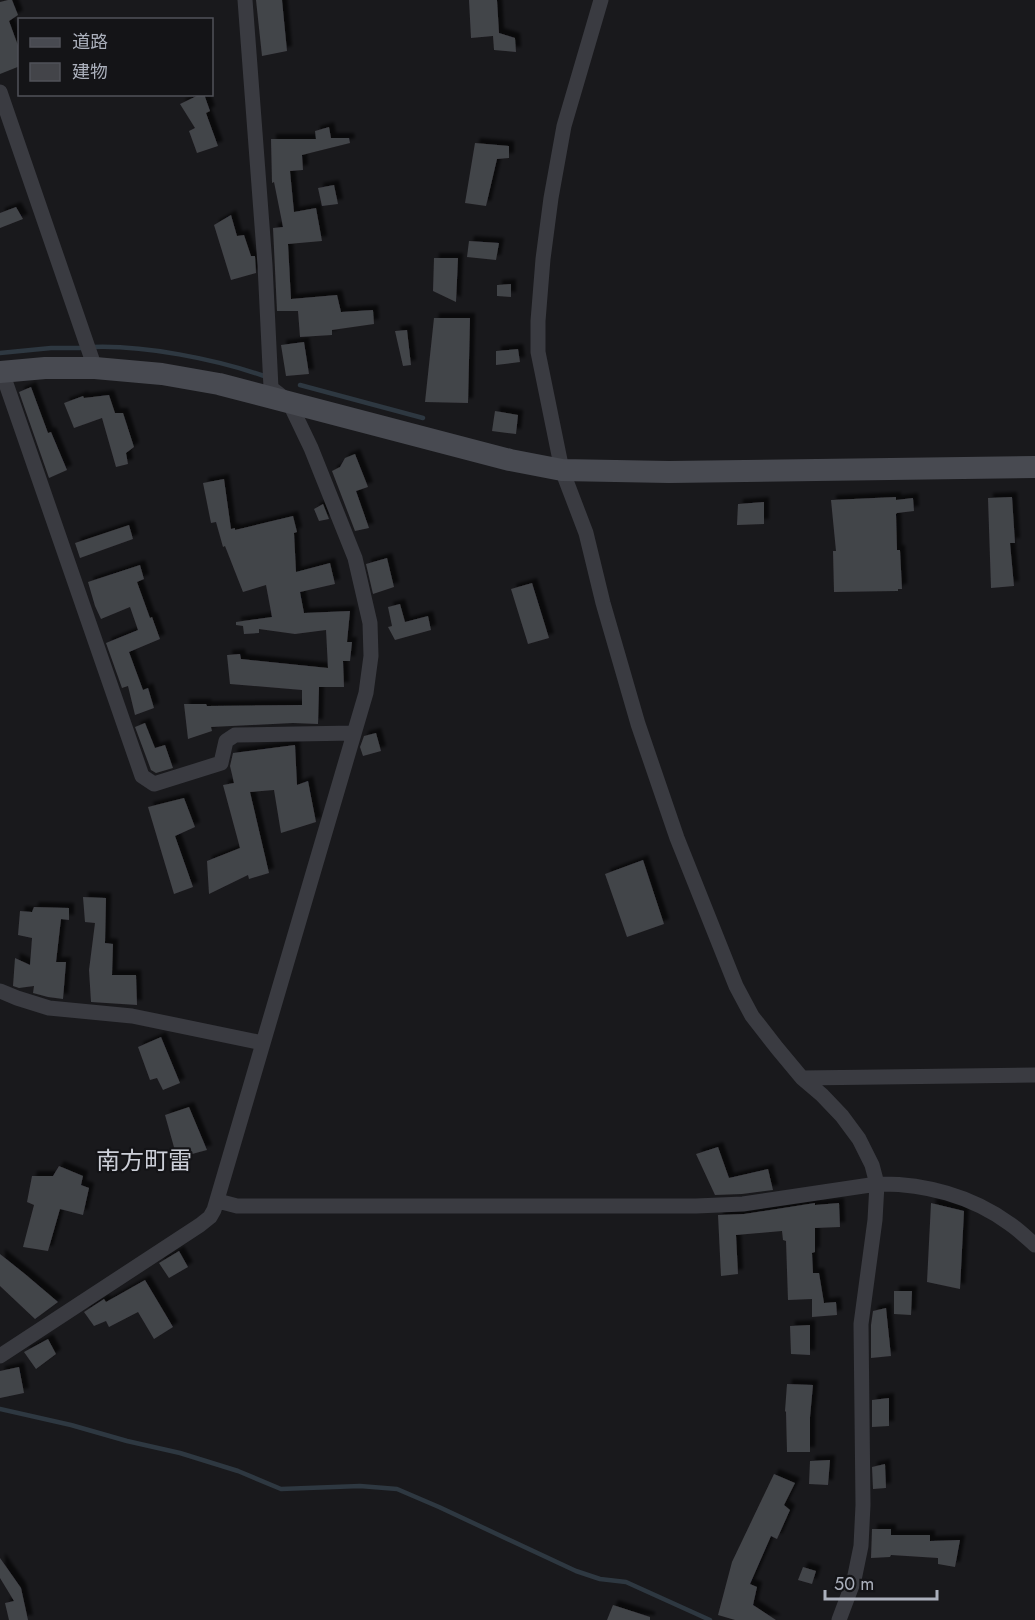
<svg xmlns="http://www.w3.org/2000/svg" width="1035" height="1620" font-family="Jost,'Noto Sans JP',sans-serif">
<defs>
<filter id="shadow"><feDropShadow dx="5" dy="-5" stdDeviation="1.5" flood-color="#0009"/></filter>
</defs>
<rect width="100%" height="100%" fill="#19191c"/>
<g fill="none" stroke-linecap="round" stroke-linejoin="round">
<!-- stream -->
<path stroke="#2e3841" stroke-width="4.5" d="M92,347C144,345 215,359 264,376
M0,353L51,348H84
M300,385L423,418
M0,1409L71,1425L127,1441L180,1453L238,1471L281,1489L360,1486L397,1489L439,1507L576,1571L600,1579L626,1582L710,1620"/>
</g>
<!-- building -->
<path fill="#434449" filter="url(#shadow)" d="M8,0H12L18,15L9,21L20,51V66L0,74V2Z
M256,0H282L287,51L262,56Z
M469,0H497L499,33L515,38L516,52L494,50L493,36L471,38Z
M201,94H204L210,111L206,113L218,146L197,153L189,131L195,128L180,104Z
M329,127L331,138H349L350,143L302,155L303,170L290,171L294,212L316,208L322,241L288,244L291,299L337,295L341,312L373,310L374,324L332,330V335L300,337L298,311H277L273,228L283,227L274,182L272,183L271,139H316L315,131Z
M475,143L509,146V158L497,159L486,206L465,203Z
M334,185L338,204L322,206L318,188Z
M16,207L23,219L0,228V213Z
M231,215L237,236L244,235L251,256H255L256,273L231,280L214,225Z
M469,241L499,243L496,260L467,257Z
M434,258H458L456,302L433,291Z
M511,284V297L497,296V285Z
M434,318H470L468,403L425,402Z
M407,330L411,365L403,366L395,331Z
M304,342L309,374L286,376L281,345Z
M518,349L520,362L496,365V351Z
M31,387L48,433L51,432L67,470L49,478L19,392Z
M109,395L115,413H123L134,447L126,453L128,464L116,467L102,418L74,428L64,403L83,396L84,398Z
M495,411L518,415L516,434L492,431Z
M355,454L368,487L356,491L369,528L355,531L332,471L340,467L345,458Z
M224,479L231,529L235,528V530L293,516L297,532L294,533L296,572L330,563L335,584L300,592L304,613L350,611L347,642H352L350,661H343L344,687H319L318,724L293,723L211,727L212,731L188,739L184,704H206L207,706L302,705V690L230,684L227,655L240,654L241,659L328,668L326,630L295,634L259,629V633L244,634L243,626L236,625V622L272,617L266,585L243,592L225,546L223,547L216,522L211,523L203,483Z
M896,497V500L913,498L914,511L897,513L896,514L897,550H900L902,589H898V591L834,592L833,551H836L831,500Z
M1012,497L1015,543H1010L1014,586L991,588L988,498Z
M764,502V524L737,525L738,504Z
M323,504L329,519L319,521L314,509Z
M129,525L133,539L80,558L75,543Z
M387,558L394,587L373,594L366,564Z
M140,565L144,579L137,582L150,618L152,617L160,639L129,652L143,690L148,688L154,708L135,715L128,686L122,688L106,643L138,630L130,607L101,619L95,606L88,582Z
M532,583L549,638L528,644L511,589Z
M400,604L405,622L428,616L431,630L395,640L388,627L392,626L388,607Z
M145,723L155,748L165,745L173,768L156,773L151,770L135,727Z
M376,733L381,751L363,756L360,747L364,736Z
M295,745L297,785L308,781L316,822L281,833L274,790L250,792L269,873L249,879L248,875L209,894L207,861L240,848L223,785L234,783L230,766L233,753Z
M184,798L195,827L175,836L193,887L174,894L148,807Z
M643,860L664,924L627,937L605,874Z
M83,897L106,898L105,943L113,944L112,975H136L137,1005L91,1002L89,970L95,923L85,922Z
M34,907L69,908V920L61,919L56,962H66L63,999L48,997L33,993L34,986L19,988L13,986L15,958L30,965L32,938L18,935L20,911L32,912Z
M161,1037L180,1083L163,1090L157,1078L150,1080L138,1047Z
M189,1107L207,1150L177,1158L165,1115Z
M718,1147L729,1178L768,1169L773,1190L742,1194L715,1195L696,1154Z
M59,1166L83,1176L81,1185L89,1188L83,1215L60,1209L48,1251L23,1247L34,1205L27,1202L32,1176H53Z
M815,1203V1205L839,1203L840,1227L815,1228V1252L812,1253L813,1273H819L824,1303L836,1302L837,1315L812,1317V1299L788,1300L786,1241L783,1240L782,1231L736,1235L738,1274L721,1276L718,1215L744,1214Z
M931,1203L964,1211L960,1289L927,1282Z
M179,1251L188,1267L169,1278L159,1263Z
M0,1254L25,1274L58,1302L35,1319L0,1286Z
M145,1280L173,1327L154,1339L138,1312L109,1327L106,1321L94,1326L84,1312L104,1299L106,1302Z
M894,1291H912L911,1315L894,1314Z
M886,1308L891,1356L871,1358V1325L873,1311Z
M810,1325V1355L791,1354L790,1326Z
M48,1339L56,1354L36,1369L24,1352Z
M19,1367L24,1393L0,1398V1371Z
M787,1384L813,1385L810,1417V1452H787L786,1412L785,1411Z
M889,1398V1426L872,1427V1400Z
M830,1460L828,1485L809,1484L810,1461Z
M885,1464L886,1488L873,1489L872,1467Z
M774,1474L795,1483L784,1505L790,1510L777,1539L771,1536L750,1584L757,1587L753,1605L776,1620H735L718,1615L732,1562Z
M872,1529H891V1535H930V1541L960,1540L955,1567L938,1564V1558L891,1555L890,1557L871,1558Z
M0,1558L21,1588L28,1620H9L5,1603L14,1601L0,1578Z
M803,1567L816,1571L812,1584L798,1580Z
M613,1605L650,1617V1620H607Z"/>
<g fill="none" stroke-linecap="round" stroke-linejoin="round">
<!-- street -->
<path stroke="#3a3b41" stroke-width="15" d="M601,0L564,126L551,198L543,259L538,321V352L562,470L586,533L603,603L638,724L677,838L736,986L752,1016L777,1048L802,1078L822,1095L842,1116L859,1139L872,1165L877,1184L875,1220L861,1324L863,1505L861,1546L854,1580L839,1620
M0,92L95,368
M2,372L142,776L154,784L221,763L226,741L235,735L354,733
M0,991L17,998L49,1008L132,1016L263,1043
M802,1078L1035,1075
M218,1201L237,1206H696L743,1204L877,1184C924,1183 972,1196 1010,1224C1019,1230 1027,1238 1035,1245
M0,1356L200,1225L210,1217L214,1210L366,693L371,656L370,623L355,558L311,448L289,402L271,388L265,265L245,0"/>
<!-- secondary -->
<path stroke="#484a51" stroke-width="22" d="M0,372L45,368H95L162,374L219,384L510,460L562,470L669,472L1035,467"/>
</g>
<g text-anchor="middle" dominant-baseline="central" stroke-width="4.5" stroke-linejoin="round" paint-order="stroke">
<!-- quarter labels -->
<g font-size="24" fill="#cccfd8" stroke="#141417">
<text x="144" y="1160">南方町雷</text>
</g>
</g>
<!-- legend -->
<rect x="18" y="18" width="195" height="78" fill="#141417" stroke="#505259" stroke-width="1.5"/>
<rect x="30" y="38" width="30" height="9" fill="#484a51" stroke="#505259" stroke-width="1.5"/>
<text x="72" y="48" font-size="18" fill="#abb0bc">道路</text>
<rect x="30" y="63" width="30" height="18" fill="#434449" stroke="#505259" stroke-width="1.5"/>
<text x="72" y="78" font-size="18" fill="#abb0bc">建物</text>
<!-- scale -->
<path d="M825 1590v9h112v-9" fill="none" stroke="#abb0bc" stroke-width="3"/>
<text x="834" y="1590" font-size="18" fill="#abb0bc" stroke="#141417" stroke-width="4.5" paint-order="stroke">50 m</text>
</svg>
